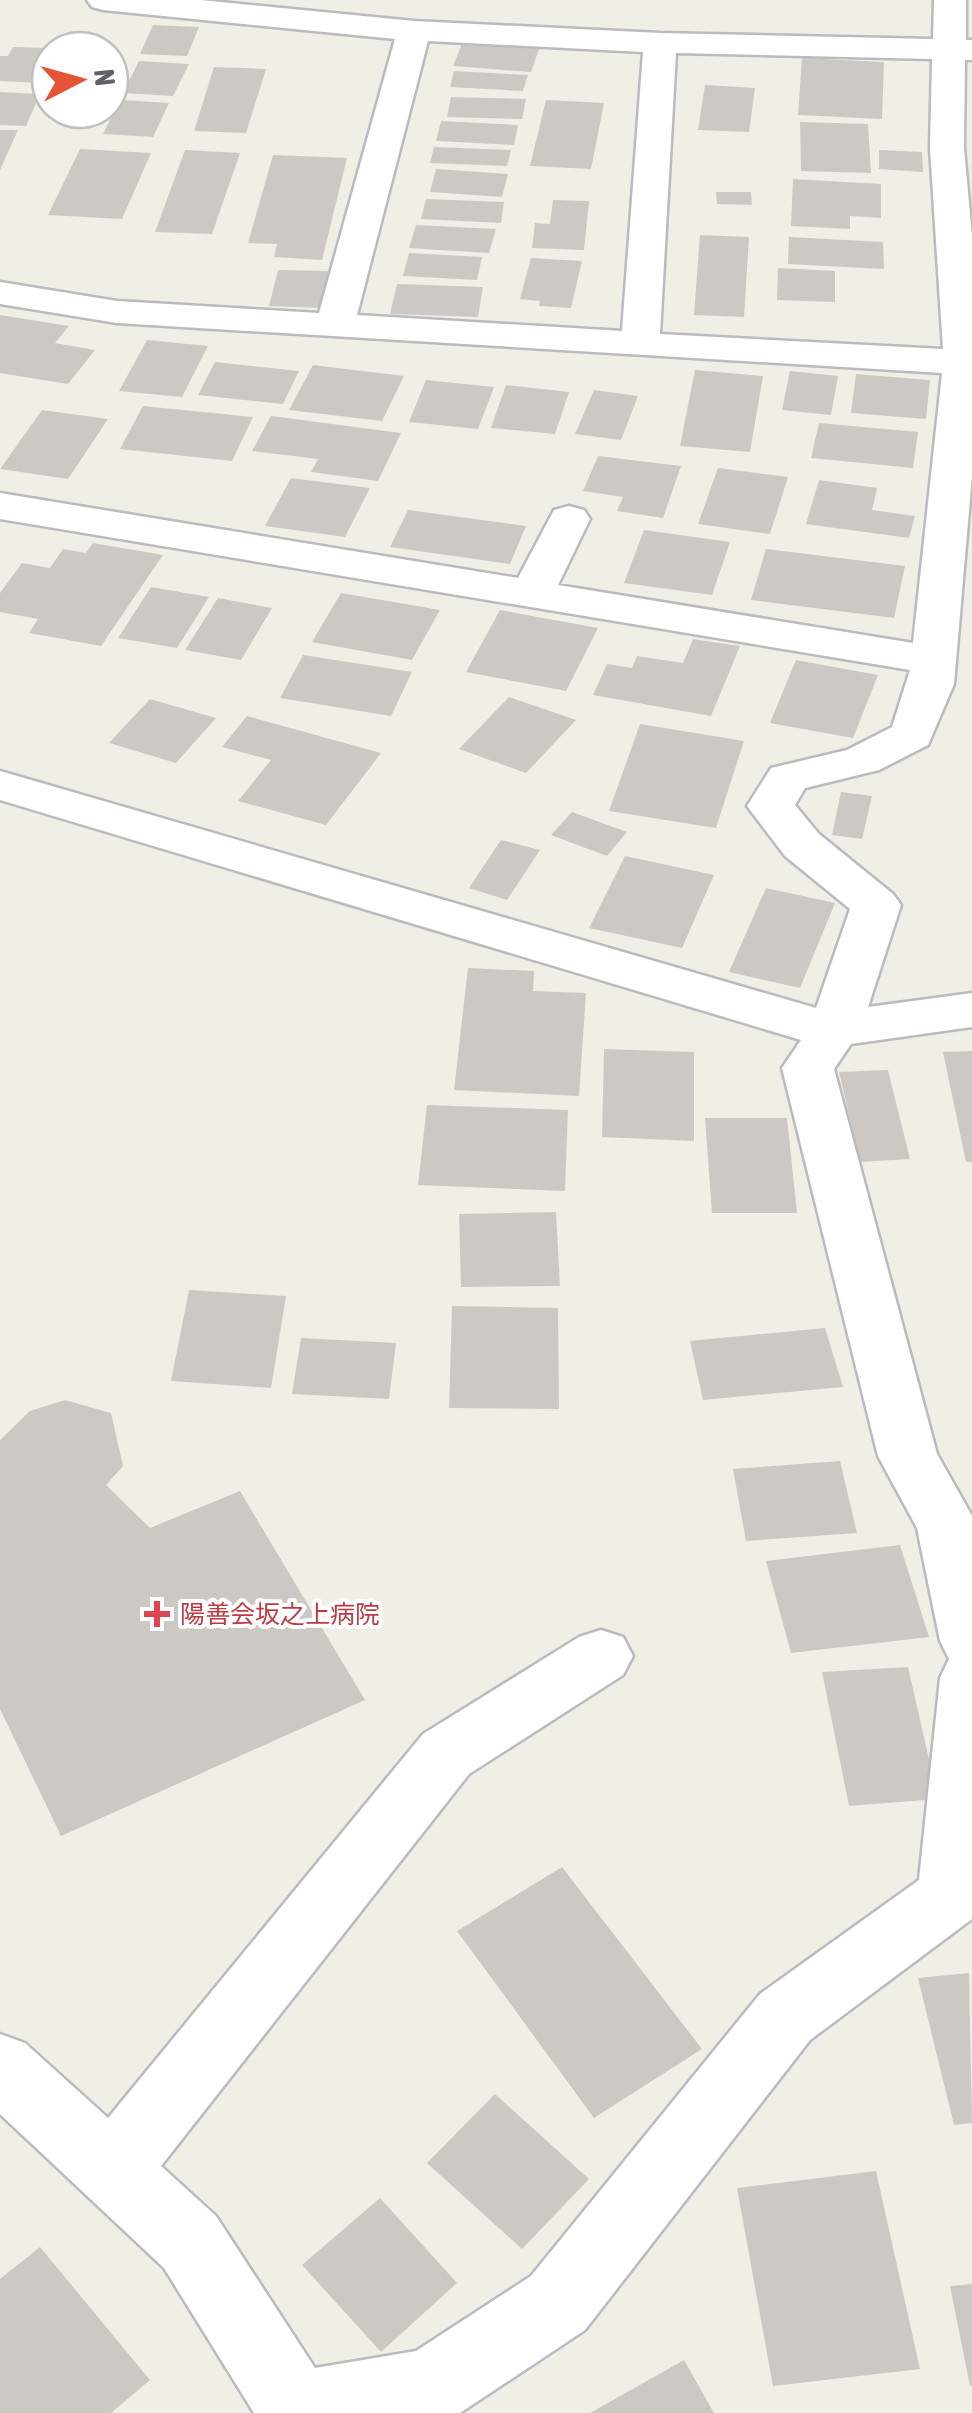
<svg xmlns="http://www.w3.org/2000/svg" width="972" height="2413" font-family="'Asap Condensed','Noto Sans JP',sans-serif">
<rect width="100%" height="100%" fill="#f0efe6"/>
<!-- building -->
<path fill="#ccc9c4" d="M153,25L199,27L187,56L140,54Z
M462,44L539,49L531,72L453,66Z
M13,47L50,48V68L43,83L0,81V56H8Z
M802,58L884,62L882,119L798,115Z
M139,61L189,64L173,96L123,93Z
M214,67L266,69L246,133L194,131Z
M454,71L528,75L523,91L450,87Z
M705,85L755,88L749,132L698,130Z
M0,92L40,94L26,126L0,125Z
M451,97L526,99L522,119L447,117Z
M120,100L169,103L153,137L103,134Z
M546,100L604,103L591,169L530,166Z
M441,121L518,125L514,145L436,141Z
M800,122L868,124L871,173L801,171Z
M0,130H18L0,170Z
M434,147L511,150L507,166L430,163Z
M80,149L151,153L122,219L48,215Z
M185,150L240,153L212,234L155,232Z
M879,150L922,152L923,172L879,169Z
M273,155L347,158L322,260L274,257L277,244L248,243Z
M436,169L508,174L502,197L430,192Z
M793,179L881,184V218L850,216V229L791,226Z
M716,192H751L752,205L717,204Z
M426,199L504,202L501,223L421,219Z
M553,200L589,201L584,250L532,248L535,223L550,224Z
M416,225L496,229L489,253L409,248Z
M700,235L749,237L744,317L694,315Z
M789,237L883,242L884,269L788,264Z
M409,253L482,257L477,280L403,276Z
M531,258L582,261L571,308L539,306L540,301L520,299Z
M778,268L835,271V302L777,300Z
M278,270L329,271L321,308L269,306Z
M397,284L483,287L478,317L390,314Z
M0,315L69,326L55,343L95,350L68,384L0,373Z
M147,340L208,346L182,397L119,391Z
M215,362L299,371L283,404L198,395Z
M313,365L404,376L382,421L289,410Z
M695,370L763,376L750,452L680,446Z
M790,371L838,376L831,415L782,410Z
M856,374L930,380L926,419L851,413Z
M426,380L494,387L478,429L409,422Z
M506,385L569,392L555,434L491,428Z
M594,390L638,396L621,440L575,434Z
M143,406L253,417L232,461L120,449Z
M42,410L108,419L68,479L0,469Z
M271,416L401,433L378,481L311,472L318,459L252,451Z
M819,423L918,432L913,468L811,458Z
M598,456L681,466L663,518L617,511L623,497L583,491Z
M718,468L788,477L770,534L698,524Z
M291,478L370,488L345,537L265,526Z
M819,480L877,488L872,510L915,516L909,538L806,524Z
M408,510L526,526L510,564L390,547Z
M644,530L730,542L712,595L624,583Z
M93,543L163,555L101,646L29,633L38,619L0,612V593L22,563L50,568L63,549L86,553Z
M766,549L905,566L894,618L751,600Z
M151,587L209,597L177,648L118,638Z
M341,593L440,610L412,660L312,642Z
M218,598L272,608L241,660L185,650Z
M500,610L598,628L566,691L466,672Z
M693,639L740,646L711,716L593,695L607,664L632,668L637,656L683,663Z
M303,655L412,672L391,716L280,698Z
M796,660L878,675L853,738L770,723Z
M509,697L576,720L526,773L459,749Z
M150,699L216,718L176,763L109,743Z
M247,716L381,753L326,825L238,801L271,760L222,747Z
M640,724L744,741L716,828L609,811Z
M841,792L872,796L862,839L832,835Z
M572,812L627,832L607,856L551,835Z
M501,840L540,850L507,900L469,888Z
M625,856L714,875L682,948L589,928Z
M766,888L835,903L800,988L729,972Z
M468,968L534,971L533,991L586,993L579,1096L454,1090Z
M604,1049L694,1052V1141L602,1137Z
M972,1051V1162H966L943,1052Z
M888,1070L910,1159L860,1162L839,1072Z
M427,1105L568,1110L565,1191L418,1185Z
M705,1118H787L797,1213H712Z
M556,1212L560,1286L461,1287L459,1214Z
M189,1290L286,1296L271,1388L171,1381Z
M452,1306L558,1308L559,1409L449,1408Z
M825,1328L843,1387L703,1400L690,1341Z
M301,1338L396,1343L389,1399L292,1394Z
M65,1400L111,1413L123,1466L106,1485L150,1528L240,1491L365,1700L61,1836L0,1709V1440L30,1411Z
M840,1461L857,1533L746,1541L733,1469Z
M900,1545L929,1637L791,1653L766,1561Z
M908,1667L938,1799L849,1806L822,1672Z
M562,1867L702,2049L594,2118L457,1931Z
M969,1973L972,2123L954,2125L918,1978Z
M495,2094L589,2179L522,2249L427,2163Z
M876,2171L920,2369L773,2386L737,2188Z
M380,2198L457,2283L381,2352L302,2265Z
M40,2247L150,2380L111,2413H0V2279Z
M972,2284V2386H970L950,2286Z
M684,2360L714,2413H590Z"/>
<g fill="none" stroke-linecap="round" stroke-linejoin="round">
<!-- street casing -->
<g stroke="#b9bbc0" stroke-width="5">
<path id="street" d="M87,0H200L414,21L660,33L933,39L934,0H966V40H972V60H965L964,148L972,236V476L954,684L928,745L879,770L805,788L795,805L819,834L893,894L901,905L868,1007L972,993V1027L851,1044L834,1069L937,1454L972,1516V1919L810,2040L585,2330L460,2413H254L164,2268L0,2114V2034L25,2043L108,2118L423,1734L579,1637L601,1630L623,1637L633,1656L623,1675L469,1774L161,2166L216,2216L315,2368L416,2351L531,2276L760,1994L919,1880L940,1678L949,1659L940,1641L917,1528L878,1456L782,1068L801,1040L0,800V771L816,1008L850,909L785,856L747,806L771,768L847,750L892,727L910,670L0,519V493L518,578L554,510L569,506L584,510L590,519L558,585L913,643L942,373L117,323L0,304V282L117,301L319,313L395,39L103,10L92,7ZM428,41L643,52L622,331L357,315ZM676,53L932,59L930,148L943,349L660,334Z"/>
</g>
<!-- street -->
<use href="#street" fill="#fff" fill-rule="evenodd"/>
</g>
<!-- markers -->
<path fill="#e0444e" stroke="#fff" stroke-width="4" d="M152 1599h10v10h10v10h-10v10h-10v-10h-10v-10h10z"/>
<g text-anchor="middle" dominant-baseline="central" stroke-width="8" stroke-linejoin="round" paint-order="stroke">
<!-- health labels -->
<g font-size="25" fill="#be3a42" stroke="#fff" text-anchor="start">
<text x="180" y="1614">陽善会坂之上病院</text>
</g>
</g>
<!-- north arrow -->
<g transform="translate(80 80) rotate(84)"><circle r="48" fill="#ffffff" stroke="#bfc0c2" stroke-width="2.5"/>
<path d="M0-8L18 38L0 25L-18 38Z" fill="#e65436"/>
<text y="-15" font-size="28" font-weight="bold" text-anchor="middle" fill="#5e6166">N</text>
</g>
</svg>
